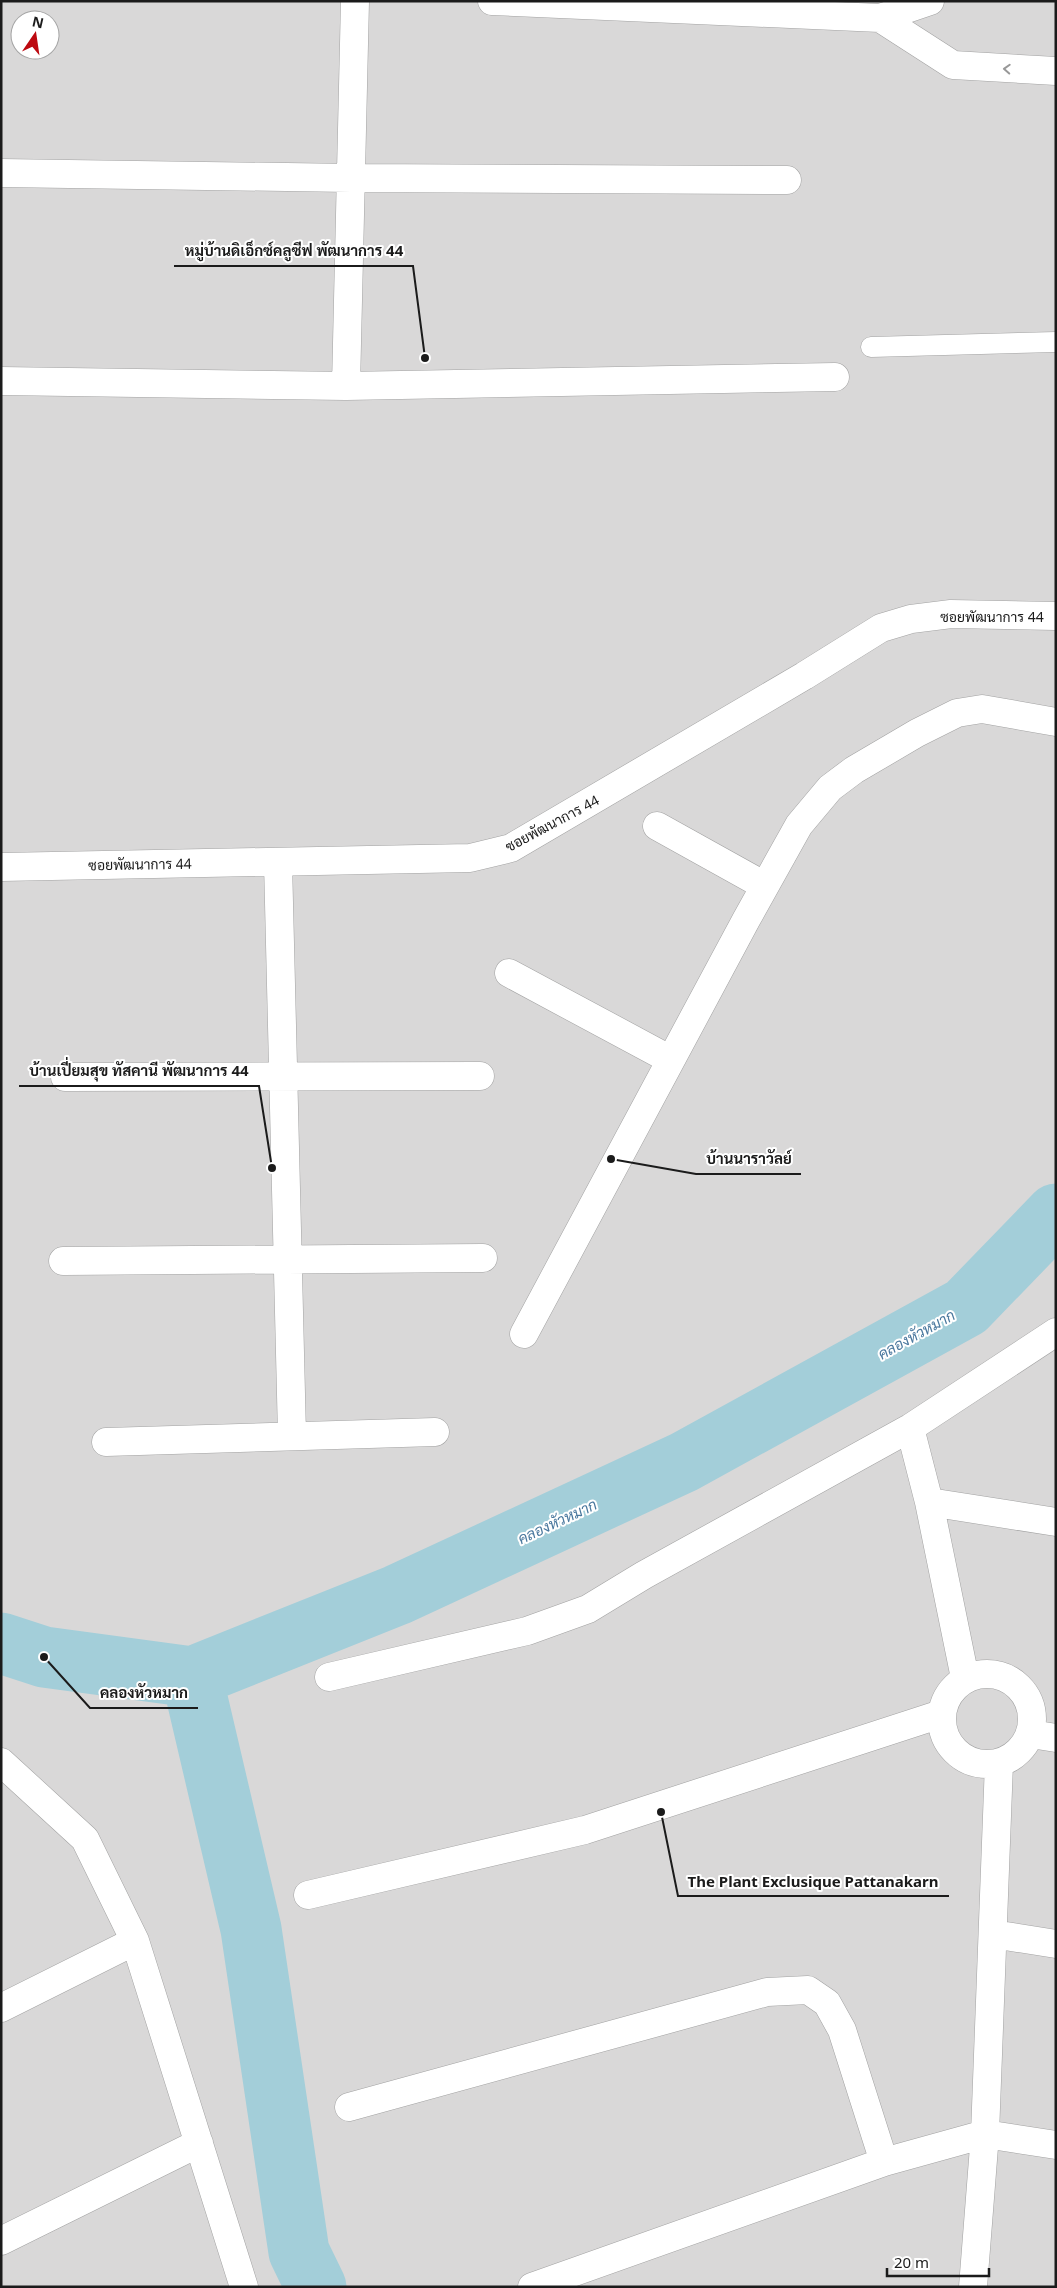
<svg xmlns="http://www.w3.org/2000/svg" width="1057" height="2288" font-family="'Noto Sans',Sarabun,sans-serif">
<rect width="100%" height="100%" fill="#ece8e1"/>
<!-- residential -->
<path fill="#d9d8d8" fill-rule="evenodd" d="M1,1H1056V2287H1ZM20,20H50V50H20Z"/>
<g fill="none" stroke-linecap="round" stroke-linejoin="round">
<!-- river -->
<path stroke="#a3ced9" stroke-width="61" d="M1,1643L44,1657L192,1677L397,1595L684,1462L966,1307L1056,1214
M192,1677L251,1929L299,2252L316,2287"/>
<!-- lane casing -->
<g stroke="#a2a2a2" stroke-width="21">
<path id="lane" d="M871,347L1056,342"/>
</g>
<!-- street casing -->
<g stroke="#a2a2a2" stroke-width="29">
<path id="street" d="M492,1L880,18L930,1
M880,18L953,65L1056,71
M1,173L351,178L787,180
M1,381L346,386L835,377
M346,386L355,1
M657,826L765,886
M278,862L292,1435
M1,867L470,858L511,848L804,676L881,628L911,619L951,614L1056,616
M509,973L671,1060
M65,1077L480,1076
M63,1261L483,1258
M524,1334L746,920L799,825L830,788L854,770L917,733L957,713L982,709L1056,722
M910,1428L929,1502L965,1678
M106,1442L435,1432
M929,1502L1056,1522
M942 1719a45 45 0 1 1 90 0a45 45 0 1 1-90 0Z
M329,1677L527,1631L588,1609L644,1575L910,1428L1056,1332
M1031,1734L1056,1738
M1,1762L85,1839L135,1941L244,2287
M308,1895L585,1830L941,1714
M993,1934L1056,1944
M1,2008L135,1941
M349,2107L767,1992L808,1990L827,2003L842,2030L884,2162L985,2134L1056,2145
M1,2241L199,2143
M532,2287L884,2162
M973,2287L985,2134L999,1763"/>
</g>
<!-- lane -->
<use href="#lane" stroke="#fff" stroke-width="20"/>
<!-- street -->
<use href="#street" stroke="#fff" stroke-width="28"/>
</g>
<!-- one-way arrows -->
<defs><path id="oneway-chevron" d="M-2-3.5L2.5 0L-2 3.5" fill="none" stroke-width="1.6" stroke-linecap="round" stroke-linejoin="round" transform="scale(1.25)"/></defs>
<use stroke="#989898" href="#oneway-chevron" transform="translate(1007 69) rotate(-177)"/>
<g text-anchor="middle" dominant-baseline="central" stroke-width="4" stroke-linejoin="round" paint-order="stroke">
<!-- street labels -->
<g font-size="14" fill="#1b1b1b" stroke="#fff">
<text x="992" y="616">ซอยพัฒนาการ 44</text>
<text transform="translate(552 823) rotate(-28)">ซอยพัฒนาการ 44</text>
<text transform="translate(140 864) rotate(-1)">ซอยพัฒนาการ 44</text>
</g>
<!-- water labels -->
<g font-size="15" font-style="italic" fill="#4a789e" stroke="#fff">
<text transform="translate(916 1334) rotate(-29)">คลองหัวหมาก</text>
<text transform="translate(557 1521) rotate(-25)">คลองหัวหมาก</text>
</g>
</g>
<!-- callouts -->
<path fill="none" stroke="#1b1b1b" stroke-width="2" d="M425 358L413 266H174M272 1168L259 1086H19M611 1159L696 1174H801M44 1657L90 1708H198M661 1812L678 1896H949"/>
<g fill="#1b1b1b" stroke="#fff" stroke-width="2">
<circle cx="425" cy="358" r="5"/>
<circle cx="272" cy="1168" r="5"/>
<circle cx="611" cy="1159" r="5"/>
<circle cx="44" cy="1657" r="5"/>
<circle cx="661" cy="1812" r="5"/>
</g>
<g font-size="15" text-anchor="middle" font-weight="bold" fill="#1b1b1b" stroke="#fff" stroke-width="4" stroke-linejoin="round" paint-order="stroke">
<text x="294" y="256">หมู่บ้านดิเอ็กซ์คลูซีฟ พัฒนาการ 44</text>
<text x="139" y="1076">บ้านเปี่ยมสุข ทัสคานี พัฒนาการ 44</text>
<text x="749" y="1164">บ้านนาราวัลย์</text>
<text x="144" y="1698">คลองหัวหมาก</text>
<text x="813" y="1887">The Plant Exclusique Pattanakarn</text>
</g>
<!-- border -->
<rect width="1057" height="2288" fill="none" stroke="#1b1b1b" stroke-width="5"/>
<!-- north arrow -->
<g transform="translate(35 35) rotate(13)"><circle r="24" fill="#ffffff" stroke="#a4a4a4"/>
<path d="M0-4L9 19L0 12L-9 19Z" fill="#bd0910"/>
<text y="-8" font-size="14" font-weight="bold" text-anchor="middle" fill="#1b1b1b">N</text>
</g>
<!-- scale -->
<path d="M887 2268v8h102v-8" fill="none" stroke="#1b1b1b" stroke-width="2.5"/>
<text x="894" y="2268" font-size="15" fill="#1b1b1b" stroke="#ffffff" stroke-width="4" paint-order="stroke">20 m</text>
</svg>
